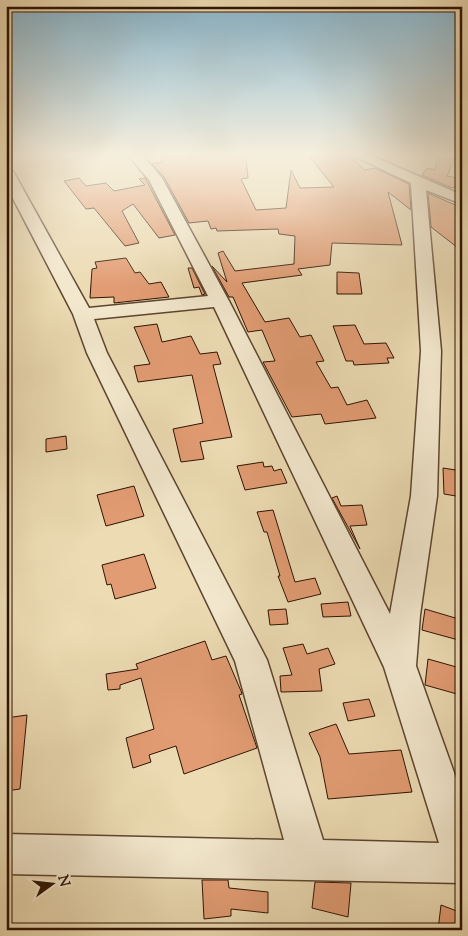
<svg xmlns="http://www.w3.org/2000/svg" width="468" height="936" font-family="'Sorts Mill Goudy',serif">
<rect width="100%" height="100%" fill="#ecdbb3"/>
<filter id="stains"><feTurbulence type="fractalNoise" baseFrequency=".004" numOctaves="4"/><feColorMatrix values="0 0 0 0 .2 0 0 0 0 .09 0 0 0 0 .02 0 0 0 .5 -.17"/></filter>
<radialGradient id="worn" r=".72"><stop offset=".6" stop-color="#630" stop-opacity="0"/><stop offset="1" stop-color="#630" stop-opacity=".3"/></radialGradient>
<!-- building -->
<path fill="#e29c73" stroke="#2d1303" d="M159,156H246L248,178L241,179L256,210L286,208L291,170L300,188L334,187L309,156H350L364,170L375,168L409,184L411,210L388,192L402,245L332,243L330,265L298,269L302,275L242,283L265,322L289,318L300,337L311,335L324,361L316,362L331,388L338,387L347,405L367,400L376,418L325,424L321,414L292,417L263,362L275,361L262,330L248,332L233,297H229L212,266L227,282L218,253L223,251L235,271L294,264L295,236L279,234L278,229L217,231L216,228L211,229L208,221L189,223L164,177L152,164L163,162Z
M438,157L454,159L447,176L462,179V185L452,188L422,175L427,168L435,170Z
M79,178L86,186L106,183L114,191L145,185L139,179L145,178L175,235L159,238L133,204L122,211L139,243L125,246L94,208L86,209L64,181Z
M428,193L462,208V251L431,227Z
M126,258L135,273L140,272L149,284L161,282L169,297L114,303V297L90,298L92,269L97,268L95,262Z
M188,268H192L205,294L202,295L199,287L194,288Z
M337,272L359,273L362,294H337Z
M157,324L162,342L191,336L200,354L217,352L221,364L213,365L232,437L200,442L204,459L181,462L173,429L203,423L192,375L138,382L134,366L150,364L134,327Z
M355,325L364,344L386,343L394,358H387L389,363L354,365L353,361H346L333,326Z
M66,436L67,449L46,452V439Z
M263,462L264,467L272,466L274,471L281,469L287,483L245,490L237,466Z
M443,468L462,471V497L444,494Z
M134,486L144,516L106,526L97,495Z
M337,496L341,506L362,505L367,525L350,526L360,549L332,498Z
M273,510L295,582L315,578L321,594L288,602L278,576H280L267,532H264L257,512Z
M144,554L156,588L115,599L111,584L107,585L102,565Z
M348,602L351,616L323,617L321,604Z
M286,609L288,624L270,625L268,610Z
M425,609L462,620V641L422,630Z
M205,641L212,660L226,656L241,691L242,694L239,695L257,748L184,774L176,746L149,755L151,762L133,768L126,738L154,729L141,678L120,685V689L108,690L106,674L138,669L136,664Z
M303,644L307,654L328,648L335,664L319,669L322,691L281,692L280,676L292,675L283,648Z
M428,659L460,668L457,694L425,685Z
M369,699L375,716L348,721L343,703Z
M27,715L20,789L6,791V718Z
M336,724L349,754L401,750L412,792L328,799L320,757L309,733Z
M202,880H228L229,888L268,892V913L231,909V916L204,919Z
M315,882L351,883L348,917L312,908Z
M441,905L462,913V930H438Z"/>
<g fill="none" stroke-linecap="round" stroke-linejoin="round">
<!-- minor casing -->
<g stroke="#5d452f" stroke-width="3">
<path id="minor" d="M129,156H143L162,178L229,301L390,614L411,496L421,351L411,183L354,156H372L462,195V204L426,190L441,351L437,496L420,615L416,666L462,795V883L6,874V834L284,840L235,661L87,353L73,314L6,185V167L13,171L89,308L208,296L149,180ZM214,307L384,667L439,843L323,840L267,660L107,353L94,319Z"/>
</g>
<!-- minor -->
<use href="#minor" fill="#f3e8ce" fill-rule="evenodd"/>
</g>
<!-- sky -->
<linearGradient id="sky" x2="0" y2="1"><stop stop-color="#88b7cf"/><stop offset="0.54" stop-color="#f6efdd"/><stop offset="1" stop-color="#f6efdd" stop-opacity="0"/></linearGradient>
<rect width="468" height="287" fill="url(#sky)"/>
<!-- margin -->
<rect width="468" height="936" fill="none" stroke="#ecdbb3" stroke-width="25"/>
<rect x="8" y="8" width="453" height="921" fill="none" stroke="#2d1303" stroke-width="2.5"/>
<rect x="12" y="12" width="443" height="911" fill="none" stroke="#2d1303"/>
<!-- north arrow -->
<g transform="translate(52 884) rotate(75)" stroke="#f3e8ce" stroke-width="4" paint-order="stroke">
<path d="M0-4L9 19L0 12L-9 19Z" fill="#2d1303"/>
<text y="-8" font-size="14" font-weight="bold" text-anchor="middle" fill="#2d1303">N</text>
</g>
<rect width="100%" height="100%" filter="url(#stains)"/>
<rect width="100%" height="100%" fill="url(#worn)"/>
</svg>
